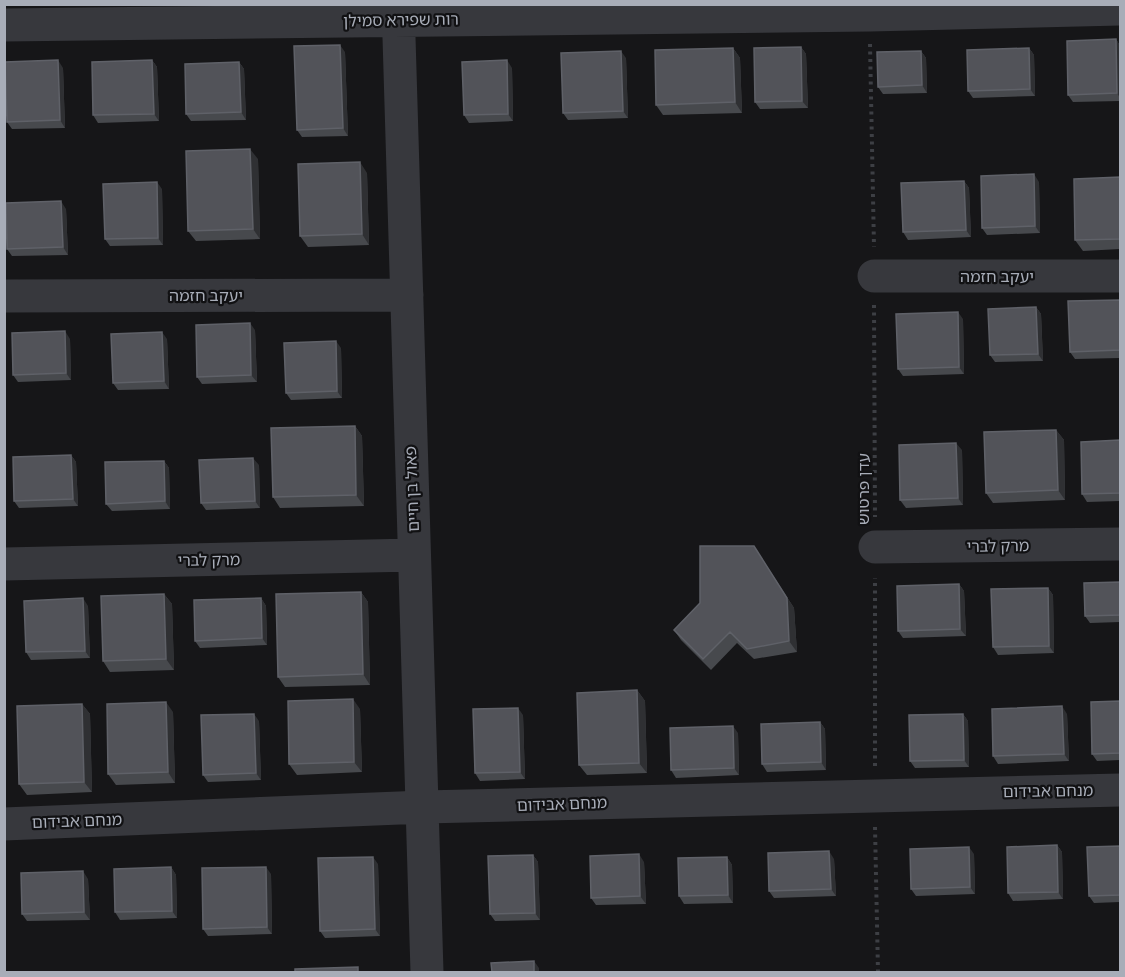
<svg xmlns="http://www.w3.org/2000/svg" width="1125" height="977" font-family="'Space Grotesk','Noto Sans Hebrew',sans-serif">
<rect width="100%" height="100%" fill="#161618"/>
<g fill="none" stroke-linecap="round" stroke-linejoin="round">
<!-- path -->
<path stroke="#3d3f44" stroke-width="4" stroke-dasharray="3 4.5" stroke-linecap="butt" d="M870,44L874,247
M874,305L875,517
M875,766V578
M875,827L878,972"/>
<!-- minor -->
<path stroke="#37383d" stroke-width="33" d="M398,4L427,972
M4,25L870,15L1120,9
M874,276H1120
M4,296L407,295
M875,547L1120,544
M4,564L414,555
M4,824L424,807L1120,790"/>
</g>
<!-- wall -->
<path fill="#47494d" d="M1116,39L1120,46V101L1073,102L1068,95Z
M801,47L806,54L808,108L760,109L755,102Z
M733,48L740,58L742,113L663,115L656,105Z
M1029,48L1034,55L1035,96L973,98L968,91Z
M921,51L926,58L927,93L883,94L878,87Z
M345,52L348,136L302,137L297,130Z
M626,58L628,118L568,120L563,113Z
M152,60L157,67L159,121L98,123L93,115Z
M239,62L244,69L246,120L191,121L186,114Z
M63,68L65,128L12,129L7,122Z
M512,68L513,121L469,123L464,115Z
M258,159L260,239L196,241L188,231Z
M367,173L369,245L308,247L300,236Z
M1120,177V249L1083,251L1075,240Z
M964,181L969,188L971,237L908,240L903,232Z
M1039,182L1040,233L987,235L982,228Z
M162,189L163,245L110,246L105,239Z
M66,209L68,255L12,256L7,249Z
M1120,300V358L1075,359L1070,352Z
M1036,307L1041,314L1043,361L995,362L990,355Z
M963,319L964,374L903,376L898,369Z
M255,330L257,382L202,384L197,377Z
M70,339L71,380L18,382L13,375Z
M167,339L169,389L118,390L113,383Z
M341,348L342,398L291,400L286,393Z
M355,426L362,436L364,506L280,508L273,497Z
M1056,430L1064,440L1065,500L993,503L986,493Z
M1120,440V501L1087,502L1082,494Z
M962,450L963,505L906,508L900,500Z
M71,455L76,462L78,506L19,508L14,501Z
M164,461L169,468L170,509L112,511L106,504Z
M259,465L260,508L206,510L201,503Z
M754,546L794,608L797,652L754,659L737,643L711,670L681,640L674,630Z
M1120,582V622L1090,623L1085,616Z
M959,584L964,591L966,636L903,638L898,631Z
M1048,588L1053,595L1054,653L998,655L993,647Z
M361,592L368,602L370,685L285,687L278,677Z
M164,594L172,604L174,670L110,672L103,661Z
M261,598L266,606L267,645L200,648L195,641Z
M88,606L90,658L31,660L26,652Z
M637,690L645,701L647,773L587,775L579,765Z
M1120,701V760L1097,761L1092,754Z
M82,704L90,714L92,792L27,795L19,784Z
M360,709L362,772L297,775L289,764Z
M173,712L175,783L116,785L108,774Z
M963,714L968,721L969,767L915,768L910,761Z
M1067,714L1069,761L998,764L993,756Z
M523,715L525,779L480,781L475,773Z
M259,721L261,780L208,782L203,775Z
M820,722L825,729L826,770L767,772L762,764Z
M738,733L739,775L676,778L671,770Z
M1057,845L1062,852L1063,899L1013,901L1008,893Z
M1120,846V902L1094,903L1089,896Z
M974,854L975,894L916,896L911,889Z
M533,855L538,862L540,920L495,921L490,914Z
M727,857L732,865L733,903L684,904L679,896Z
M834,859L836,896L774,898L769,891Z
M644,862L646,904L596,905L591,898Z
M378,864L380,936L325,938L320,931Z
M171,867L176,875L177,918L120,920L115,912Z
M271,874L272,934L208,936L203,929Z
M88,879L90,920L27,921L22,914Z"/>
<!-- shaded-wall -->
<path fill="#2f3033" d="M1116,39L1120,46V98L1117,93Z
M340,45L345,52L348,136L343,128Z
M801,47L806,54L808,108L802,101Z
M733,48L740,58L742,113L735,102Z
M1029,48L1034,55L1035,96L1030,89Z
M621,51L626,58L628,118L623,111Z
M921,51L926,58L927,93L922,85Z
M58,60L63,68L65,128L60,120Z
M152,60L157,67L159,121L154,114Z
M507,60L512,68L513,121L508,114Z
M239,62L244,69L246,120L241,112Z
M250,149L258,159L260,239L253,229Z
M360,162L367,173L369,245L362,234Z
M1034,174L1039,182L1040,233L1035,226Z
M964,181L969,188L971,237L966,230Z
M157,182L162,189L163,245L158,238Z
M61,201L66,209L68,255L63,247Z
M1036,307L1041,314L1043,361L1038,354Z
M958,312L963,319L964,374L959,367Z
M250,323L255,330L257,382L251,375Z
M65,331L70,339L71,380L66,373Z
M162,332L167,339L169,389L164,381Z
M336,341L341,348L342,398L337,391Z
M355,426L362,436L364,506L356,495Z
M1056,430L1064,440L1065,500L1058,490Z
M956,443L962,450L963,505L958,498Z
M71,455L76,462L78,506L73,499Z
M253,458L259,465L260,508L255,501Z
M164,461L169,468L170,509L165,501Z
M754,546L794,608L797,652L789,641Z
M959,584L964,591L966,636L960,629Z
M1048,588L1053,595L1054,653L1049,646Z
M361,592L368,602L370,685L363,674Z
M164,594L172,604L174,670L166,659Z
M83,598L88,606L90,658L85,651Z
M261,598L266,606L267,645L262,638Z
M637,690L645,701L647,773L639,763Z
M353,699L360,709L362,772L354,762Z
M166,702L173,712L175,783L168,772Z
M82,704L90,714L92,792L84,782Z
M1062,706L1067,714L1069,761L1064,754Z
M518,708L523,715L525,779L520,772Z
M254,714L259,721L261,780L256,773Z
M963,714L968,721L969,767L964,760Z
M820,722L825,729L826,770L821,762Z
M733,726L738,733L739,775L734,768Z
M1057,845L1062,852L1063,899L1058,892Z
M969,847L974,854L975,894L970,887Z
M829,851L834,859L836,896L831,889Z
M639,854L644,862L646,904L640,896Z
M533,855L538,862L540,920L535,913Z
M373,857L378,864L380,936L375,929Z
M727,857L732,865L733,903L728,895Z
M171,867L176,875L177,918L172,911Z
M266,867L271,874L272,934L267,927Z
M83,871L88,879L90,920L84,912Z
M534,961L539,968V972H534Z"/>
<!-- building -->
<path fill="#525359" stroke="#5f6168" stroke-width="1.5" d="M1116,39L1117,93L1068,95L1067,41Z
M340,45L343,128L297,130L294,46Z
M801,47L802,101L755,102L754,48Z
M733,48L735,102L656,105L655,50Z
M1029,48L1030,89L968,91L967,50Z
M621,51L623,111L563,113L561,53Z
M921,51L922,85L878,87L877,52Z
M58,60L60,120L7,122L5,62Z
M152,60L154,114L93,115L92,62Z
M507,60L508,114L464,115L462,62Z
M239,62L241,112L186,114L185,64Z
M250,149L253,229L188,231L186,151Z
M360,162L362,234L300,236L298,164Z
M1034,174L1035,226L982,228L981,176Z
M1120,177V239L1075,240L1074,179Z
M964,181L966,230L903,232L901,183Z
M157,182L158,238L105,239L103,184Z
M61,201L63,247L7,249L6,203Z
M1120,300V350L1070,352L1068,301Z
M1036,307L1038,354L990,355L988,309Z
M958,312L959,367L898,369L896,314Z
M250,323L251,375L197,377L196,325Z
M65,331L66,373L13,375L12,333Z
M162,332L164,381L113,383L111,334Z
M336,341L337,391L286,393L284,343Z
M355,426L356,495L273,497L271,428Z
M1056,430L1058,490L986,493L984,432Z
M1120,440V493L1082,494L1081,442Z
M956,443L958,498L900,500L899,445Z
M71,455L73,499L14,501L13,457Z
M253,458L255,501L201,503L199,460Z
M164,461L165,501L106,504L105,462Z
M700,546H754L787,598L789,641L747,649L730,632L703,659L674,630L700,603Z
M1120,582V615L1085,616L1084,583Z
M959,584L960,629L898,631L897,586Z
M1048,588L1049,646L993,647L991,589Z
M361,592L363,674L278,677L276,594Z
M164,594L166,659L103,661L101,596Z
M83,598L85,651L26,652L24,601Z
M261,598L262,638L195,641L194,600Z
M637,690L639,763L579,765L577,693Z
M353,699L354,762L289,764L288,701Z
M1120,701V753L1092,754L1091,702Z
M166,702L168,772L108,774L107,704Z
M82,704L84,782L19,784L17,706Z
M1062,706L1064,754L993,756L992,709Z
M518,708L520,772L475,773L473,709Z
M254,714L256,773L203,775L201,715Z
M963,714L964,760L910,761L909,715Z
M820,722L821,762L762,764L761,724Z
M733,726L734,768L671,770L670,728Z
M1057,845L1058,892L1008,893L1007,847Z
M1120,846V895L1089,896L1087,847Z
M969,847L970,887L911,889L910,849Z
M829,851L831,889L769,891L768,853Z
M639,854L640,896L591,898L590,856Z
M533,855L535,913L490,914L488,856Z
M373,857L375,929L320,931L318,858Z
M727,857L728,895L679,896L678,858Z
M171,867L172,911L115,912L114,869Z
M266,867L267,927L203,929L202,868Z
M83,871L84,912L22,914L21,873Z
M534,961V972H492L491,963Z
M358,967V972H295V969Z"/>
<g text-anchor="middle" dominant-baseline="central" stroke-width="4.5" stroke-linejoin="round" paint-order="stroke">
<!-- street labels -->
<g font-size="16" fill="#a8adb8" stroke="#111113">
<text transform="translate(401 20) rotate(-1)">רות שפירא סמילן</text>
<text x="997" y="276">יעקב חזמה</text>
<text x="206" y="295">יעקב חזמה</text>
<text transform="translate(412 489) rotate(-92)">פאול בן חיים</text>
<text transform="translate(863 489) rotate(-90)">עדן פרטוש</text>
<text transform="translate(998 546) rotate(-1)">מרק לברי</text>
<text transform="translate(209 560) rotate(-1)">מרק לברי</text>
<text transform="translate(1048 791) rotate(-1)">מנחם אבידום</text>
<text transform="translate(562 804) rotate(-2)">מנחם אבידום</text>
<text transform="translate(77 821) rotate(-2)">מנחם אבידום</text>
</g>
</g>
<!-- border -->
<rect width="1125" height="977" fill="none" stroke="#a8adb8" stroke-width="12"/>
</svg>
